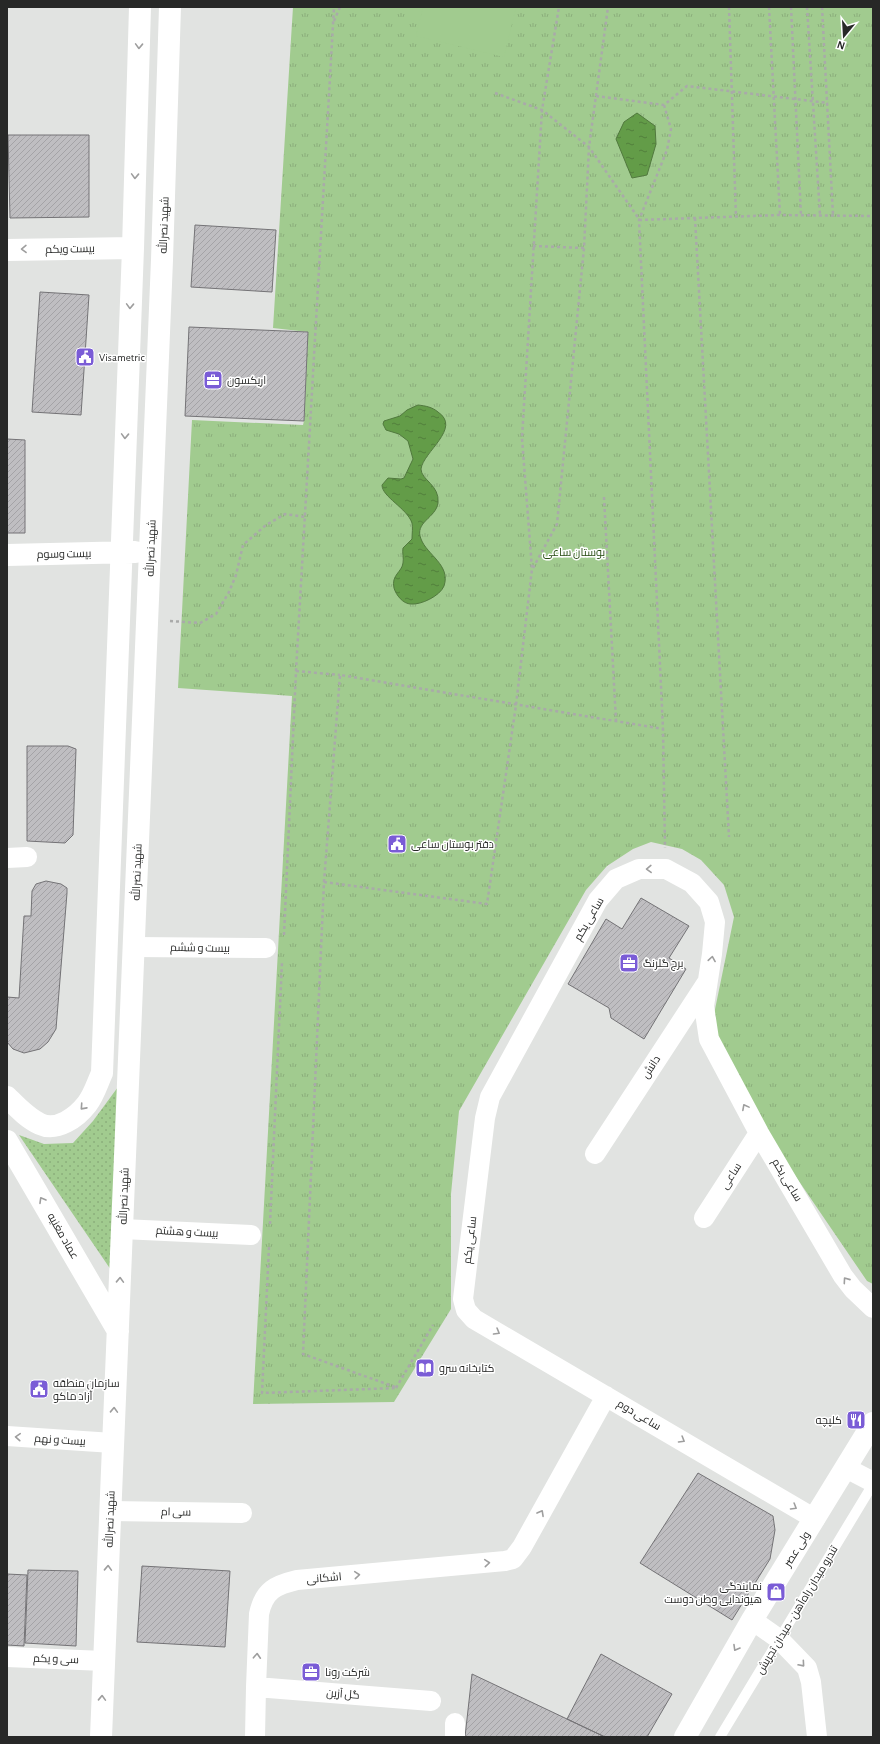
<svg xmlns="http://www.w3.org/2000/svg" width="880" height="1744" font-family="'Alegreya Sans',Cairo,sans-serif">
<defs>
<pattern id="grass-dots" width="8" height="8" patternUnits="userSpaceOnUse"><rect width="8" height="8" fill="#a1cb8f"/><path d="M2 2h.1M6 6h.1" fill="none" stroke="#8bae7b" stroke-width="1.8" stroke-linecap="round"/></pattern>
<pattern id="park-tufts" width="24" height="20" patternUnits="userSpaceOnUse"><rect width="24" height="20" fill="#a1cb8f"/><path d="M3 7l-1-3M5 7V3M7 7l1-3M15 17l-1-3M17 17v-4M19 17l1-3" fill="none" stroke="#8bae7b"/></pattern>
<pattern id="water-ripples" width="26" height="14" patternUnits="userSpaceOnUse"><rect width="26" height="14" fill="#639c48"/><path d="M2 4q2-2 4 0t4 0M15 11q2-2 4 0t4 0" fill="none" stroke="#527f3c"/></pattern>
<pattern id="building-hatch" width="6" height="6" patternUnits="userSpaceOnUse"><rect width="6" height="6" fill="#bfbec1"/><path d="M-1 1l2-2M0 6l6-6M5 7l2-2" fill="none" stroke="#a4a3a6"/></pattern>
</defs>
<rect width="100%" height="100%" fill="#e1e3e1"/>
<!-- grass -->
<path fill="url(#grass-dots)" d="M118,1087L111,1270L19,1135L44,1144L73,1143L93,1121Z"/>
<!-- park -->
<path fill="url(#park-tufts)" d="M293,7H873V1284L867,1281L762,1127L712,1024L734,917L724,885L701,860L682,849L651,842L633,849L607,866L586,890L459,1111L451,1194V1309L394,1402L253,1404L292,696L178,688L192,420L303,425L304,421L308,332L273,328Z"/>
<!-- garden -->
<path fill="#a1cb8f" d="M423,7H516L504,57L416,36Z"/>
<!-- water -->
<path fill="url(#water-ripples)" stroke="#51793e" d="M637,113L655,126L656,144L647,175L632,178L616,139L624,122Z
M418,405C426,406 432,407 438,412C462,428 423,452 421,469C421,480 440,485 438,503C436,518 414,522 421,539C427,555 451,565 444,586C440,596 421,605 411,604C403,604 396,595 394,588C391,575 402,572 403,563C404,558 402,553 403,548L412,539C412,534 413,527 412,523C407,508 382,497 382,485L388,478L401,479L404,478L413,459L408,441L399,434L386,430L383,424L384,421L400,416L407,410Z"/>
<!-- building -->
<path fill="url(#building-hatch)" stroke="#747376" d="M8,135H89V217L10,218Z
M195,225L276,230L272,292L191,287Z
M40,292L89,295L81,415L32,412Z
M189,327L308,332L304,421L185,416Z
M7,439L25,440V533H7Z
M27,746H68L76,749L73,835L65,843L27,841Z
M46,881L61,884L67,888V893L56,1029L48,1042L40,1049L24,1053L13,1049L7,1042V997L19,998L24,916H31L32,891L36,884Z
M641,898L689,926L669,958L686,969L644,1039L611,1018L609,1008L568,984L606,919L622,929Z
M698,1473L773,1516L775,1530L770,1559L732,1620L640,1563Z
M142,1566L230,1571L225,1647L137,1642Z
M28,1570L78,1571L76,1646L25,1643Z
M7,1574L27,1575L24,1646L7,1645Z
M601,1654L672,1694L647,1737H605L567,1719Z
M472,1674L605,1737H465Z"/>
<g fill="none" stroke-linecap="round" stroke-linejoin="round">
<!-- path -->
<path stroke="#a9aaa9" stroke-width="2.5" stroke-dasharray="3 3" stroke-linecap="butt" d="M729,7L736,217
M769,7L780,215
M791,7L801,215
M807,7L820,215
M822,7L833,215
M334,21L340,7
M495,93L542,110L589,147L639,219
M596,96L664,105L687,86L828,103
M664,105L671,129L667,150L639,220L663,729L665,848
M695,218L729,837
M639,220L780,215L873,216
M533,246L584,248
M604,497L616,721
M533,568L557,524L584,248L589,147L608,7
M170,621L200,623L216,614L229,592L236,575L243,545L266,525L285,514L305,517
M296,671L340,675
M324,882L487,904L516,705L532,569L522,438L542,110L559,7
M284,935L296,671L334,7
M270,1224L282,962
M269,1247L262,1393L396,1388
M395,1387L303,1354L324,882L340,675L663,729
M396,1388L433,1325"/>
<!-- lane -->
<path stroke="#fff" stroke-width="10" d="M720,1737L873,1484"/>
<!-- street -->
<path stroke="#fff" stroke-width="20" d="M7,858L27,857
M134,947L266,948
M595,1154L706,984
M704,1218L759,1133
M122,1229L251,1235
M7,1436L113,1443
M846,1468L873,1482
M110,1511L242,1513
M815,1519L474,1319L466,1310L463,1299L485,1118L490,1097L598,900L616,879L639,869H666L692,883L709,902L715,922L712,954L704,1006L709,1039L759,1133L843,1276L853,1289L873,1308
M752,1620L779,1639L807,1668L811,1682L817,1737
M7,1657L104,1661
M256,1687L431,1701
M255,1737L256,1687L259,1614C264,1590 276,1585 297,1580L505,1561L513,1559L522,1547L606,1396
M455,1737V1723"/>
<!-- secondary -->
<path stroke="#fff" stroke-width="22" d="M7,250L133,248
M7,555L135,552
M7,1097C17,1107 27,1118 40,1124C57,1132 77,1117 87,1104C94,1095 97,1084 102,1073L133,248L140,7
M7,1141L118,1331
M101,1737L162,260L170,7"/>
<!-- primary -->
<path stroke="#fff" stroke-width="22" d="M685,1737L752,1620L873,1423"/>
</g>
<!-- one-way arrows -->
<defs><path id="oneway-chevron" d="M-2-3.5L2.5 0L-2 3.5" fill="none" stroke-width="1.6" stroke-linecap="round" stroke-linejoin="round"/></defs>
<g stroke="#9e9e9e">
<use href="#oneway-chevron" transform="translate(139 46) rotate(92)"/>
<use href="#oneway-chevron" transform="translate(135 176) rotate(92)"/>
<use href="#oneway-chevron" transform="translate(24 249) rotate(179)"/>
<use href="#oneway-chevron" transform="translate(130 306) rotate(92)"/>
<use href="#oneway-chevron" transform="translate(125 436) rotate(92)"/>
<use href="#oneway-chevron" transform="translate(649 869) rotate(178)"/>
<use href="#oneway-chevron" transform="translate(712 959) rotate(-81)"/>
<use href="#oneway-chevron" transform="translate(83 1107) rotate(132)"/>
<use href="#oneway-chevron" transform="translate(745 1107) rotate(-118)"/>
<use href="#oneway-chevron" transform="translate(42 1200) rotate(-120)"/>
<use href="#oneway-chevron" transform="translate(120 1280) rotate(-88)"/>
<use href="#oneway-chevron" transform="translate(846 1280) rotate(-125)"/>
<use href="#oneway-chevron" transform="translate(497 1332) rotate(30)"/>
<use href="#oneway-chevron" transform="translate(114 1410) rotate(-88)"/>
<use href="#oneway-chevron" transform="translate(18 1437) rotate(-176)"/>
<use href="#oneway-chevron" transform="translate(682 1440) rotate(31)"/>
<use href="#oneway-chevron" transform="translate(794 1507) rotate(31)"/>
<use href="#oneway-chevron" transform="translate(541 1513) rotate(-61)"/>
<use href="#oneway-chevron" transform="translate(487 1563) rotate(-5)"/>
<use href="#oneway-chevron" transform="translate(108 1568) rotate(-88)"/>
<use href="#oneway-chevron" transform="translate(357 1575) rotate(-5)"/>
<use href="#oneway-chevron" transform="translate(736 1648) rotate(120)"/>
<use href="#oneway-chevron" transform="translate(257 1656) rotate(-87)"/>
<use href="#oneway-chevron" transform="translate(802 1664) rotate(49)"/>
<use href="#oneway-chevron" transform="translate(102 1698) rotate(-88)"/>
</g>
<!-- icons -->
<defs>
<g id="civic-square" transform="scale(1)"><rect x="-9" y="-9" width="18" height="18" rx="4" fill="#7a5cd6" stroke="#fff"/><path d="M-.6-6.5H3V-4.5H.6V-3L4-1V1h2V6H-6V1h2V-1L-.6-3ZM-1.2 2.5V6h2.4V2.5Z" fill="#fff"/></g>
<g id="office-square" transform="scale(1)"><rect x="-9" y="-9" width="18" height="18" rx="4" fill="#7a5cd6" stroke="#fff"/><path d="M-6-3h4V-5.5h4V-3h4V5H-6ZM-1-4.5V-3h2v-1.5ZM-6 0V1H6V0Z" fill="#fff"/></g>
<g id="library-square" transform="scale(1)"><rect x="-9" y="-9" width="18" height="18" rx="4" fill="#7a5cd6" stroke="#fff"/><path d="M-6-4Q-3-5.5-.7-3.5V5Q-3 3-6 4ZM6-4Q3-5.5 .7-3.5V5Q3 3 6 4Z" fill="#fff"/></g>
<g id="restaurant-square" transform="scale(1)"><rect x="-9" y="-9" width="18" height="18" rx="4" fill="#7a5cd6" stroke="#fff"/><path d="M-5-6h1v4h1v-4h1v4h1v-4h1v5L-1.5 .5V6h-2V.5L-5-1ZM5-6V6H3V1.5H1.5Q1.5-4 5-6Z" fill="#fff"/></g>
<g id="shop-square" transform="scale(1)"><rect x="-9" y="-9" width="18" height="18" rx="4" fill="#7a5cd6" stroke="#fff"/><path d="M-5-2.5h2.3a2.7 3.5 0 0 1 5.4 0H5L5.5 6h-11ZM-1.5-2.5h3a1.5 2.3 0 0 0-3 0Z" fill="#fff"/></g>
</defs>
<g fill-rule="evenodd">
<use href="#civic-square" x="85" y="357"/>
<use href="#office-square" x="213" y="380"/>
<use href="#civic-square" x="397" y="844"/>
<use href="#office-square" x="629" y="963"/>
<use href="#library-square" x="425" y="1368"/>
<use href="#civic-square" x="39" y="1389"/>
<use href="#restaurant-square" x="856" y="1420"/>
<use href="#shop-square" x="776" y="1592"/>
<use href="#office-square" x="311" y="1672"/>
</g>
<g text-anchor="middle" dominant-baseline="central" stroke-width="3" stroke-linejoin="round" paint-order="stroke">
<!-- street labels -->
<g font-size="11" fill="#272827" stroke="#fff">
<text transform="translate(164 225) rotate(-88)">شهید نصرالله</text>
<text transform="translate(70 249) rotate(-1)">بیست ویکم</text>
<text transform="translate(151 548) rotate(-88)">شهید نصرالله</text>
<text transform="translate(64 554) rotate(-1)">بیست وسوم</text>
<text transform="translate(137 872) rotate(-88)">شهید نصرالله</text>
<text transform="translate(589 919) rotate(-60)">ساعی یکم</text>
<text transform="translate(200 948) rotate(1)">بیست و ششم</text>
<text transform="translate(651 1067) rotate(-57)">دانش</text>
<text transform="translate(731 1176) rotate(-57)">ساعی</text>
<text transform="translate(787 1180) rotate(59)">ساعی یکم</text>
<text transform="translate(124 1196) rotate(-88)">شهید نصرالله</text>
<text transform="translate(187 1232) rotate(3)">بیست و هشتم</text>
<text transform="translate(63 1236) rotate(60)">عماد مغنیه</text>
<text transform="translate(470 1240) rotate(-83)">ساعی یکم</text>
<text transform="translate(639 1415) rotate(31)">ساعی دوم</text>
<text transform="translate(60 1440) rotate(4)">بیست و نهم</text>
<text transform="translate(176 1512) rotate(1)">سی ام</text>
<text transform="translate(110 1519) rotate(-88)">شهید نصرالله</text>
<text transform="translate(797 1549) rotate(-58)">ولی عصر</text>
<text transform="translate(324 1578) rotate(-5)">اشکانی</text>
<text transform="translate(797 1610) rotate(-59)">تندرو میدان راه‌آهن - میدان تجریش</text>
<text transform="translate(56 1659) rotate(2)">سی و یکم</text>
<text transform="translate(343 1694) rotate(4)">گل آزین</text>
</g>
<!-- poi labels -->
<g font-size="11" fill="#272827" stroke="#fff" text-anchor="start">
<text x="99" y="357">Visametric</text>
<text x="227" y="380">اریکسون</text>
<text x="411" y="844">دفتر بوستان ساعی</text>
<text x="643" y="963">برج گلرنگ</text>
<text x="439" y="1368">کتابخانه سرو</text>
<text x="53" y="1383">سازمان منطقه<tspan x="53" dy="13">آزاد ماکو</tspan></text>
<text x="842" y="1420" text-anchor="end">کلپچه</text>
<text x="762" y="1586" text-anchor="end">نمایندگی<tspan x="762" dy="13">هیوندایی وطن دوست</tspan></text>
<text x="325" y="1672">شرکت رونا</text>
</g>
<!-- park labels -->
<g font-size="11" fill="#274c12" stroke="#fff">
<text x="574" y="552">بوستان ساعی</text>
</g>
</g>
<!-- border -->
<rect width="880" height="1744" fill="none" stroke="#272827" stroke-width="16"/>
<!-- north arrow -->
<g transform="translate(844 36) rotate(198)" stroke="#ffffff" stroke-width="3" paint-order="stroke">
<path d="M0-3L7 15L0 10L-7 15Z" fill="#272827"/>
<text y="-6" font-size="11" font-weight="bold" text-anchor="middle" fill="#272827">N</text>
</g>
</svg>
